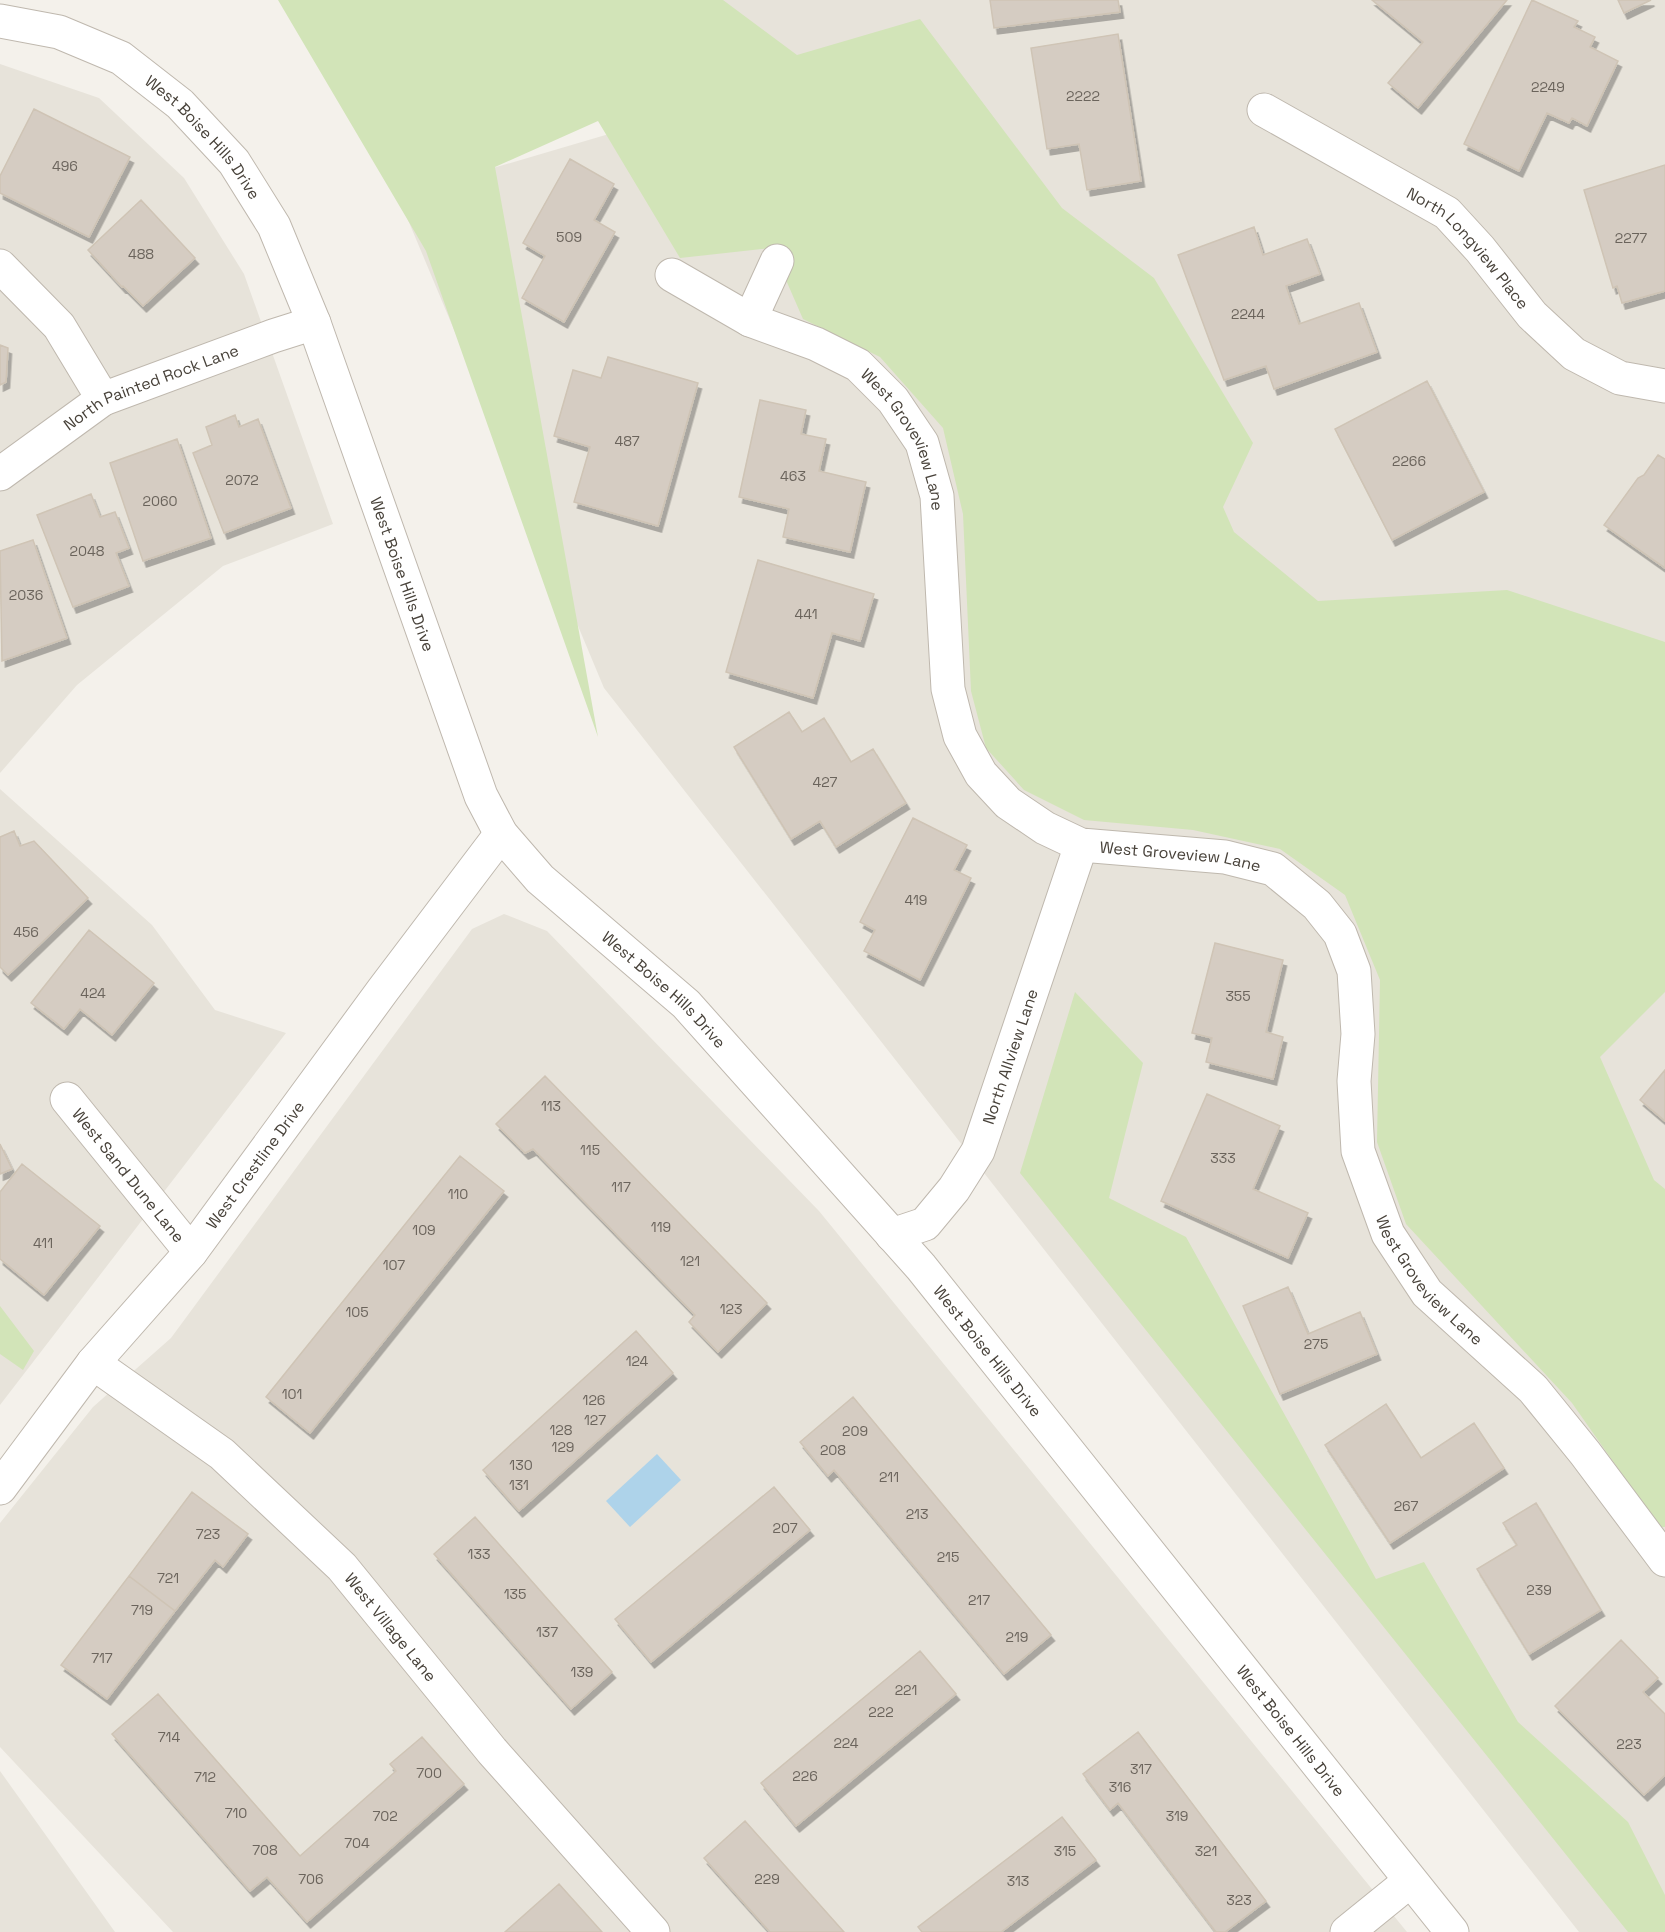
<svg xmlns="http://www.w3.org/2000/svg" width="1665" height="1932" font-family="'Space Grotesk',sans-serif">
<defs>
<filter id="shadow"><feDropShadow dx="3.5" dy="6" stdDeviation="0" flood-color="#0004"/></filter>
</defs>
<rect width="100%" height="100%" fill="#f4f1eb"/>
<!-- residential -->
<path fill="#e7e3da" d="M613,0H1665V1932H1579L604,688L398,196L653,121Z
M0,64L99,98L184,178L244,274L333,524L223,566L77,685L0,773Z
M0,789L152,925L215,1010L286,1033L0,1405Z
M504,914L547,931L819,1211L1407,1932H173L0,1747V1523L93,1407L171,1338L472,929Z
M0,1771L115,1932H0Z"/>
<!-- green -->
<path fill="#d2e4b8" d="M278,0H723L797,55L920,19L1062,208L1154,278L1253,443L1223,507L1234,532L1318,601L1507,590L1665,642V992L1600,1057L1654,1180L1665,1189V1527H1659L1572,1403L1406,1224L1377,1142L1380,980L1345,895L1280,849L1193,830L1084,820L1024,790L986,748L971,691L963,514L943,428L880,357L803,319L772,248L680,258L598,121L495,167L598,737L426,251Z
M1075,992L1143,1063L1109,1198L1186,1237L1376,1579L1424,1562L1518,1722L1628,1822L1665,1895V1932H1628L1020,1173Z
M0,1306L34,1351L23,1370L0,1354Z"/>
<!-- water -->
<path fill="#aed3ea" d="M657,1454L681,1480L630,1527L606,1501Z"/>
<!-- building -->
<path fill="#d5ccc2" stroke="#cfc4b5" stroke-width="1.5" filter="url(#shadow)" d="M990,0H1118L1120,12L994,28Z
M1372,0H1507L1418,108L1388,83L1423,42Z
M1532,0L1578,21L1574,27L1595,37L1590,47L1618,61L1587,126L1572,118L1569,123L1547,113L1519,171L1464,144Z
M1618,0H1651L1624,13Z
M1118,34L1141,181L1087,190L1079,144L1047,149L1031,48Z
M34,109L130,157L89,237L0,193V176Z
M570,159L614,184L594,220L615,232L564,322L522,298L545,256L523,243Z
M1665,165V291L1622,303L1617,286L1613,288L1584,190Z
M141,200L195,258L143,306L123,286L122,287L88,250Z
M1254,227L1263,255L1307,239L1320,274L1286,286L1299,324L1359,303L1377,352L1274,389L1266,366L1224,380L1178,255Z
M0,345L8,348L6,382L0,385Z
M608,357L698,383L658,526L574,502L590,447L554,436L573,370L601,378Z
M1427,381L1484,492L1392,540L1335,429Z
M760,400L806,410L801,434L826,439L819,471L866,482L850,552L783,537L789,509L739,497Z
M235,415L239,427L258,419L291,508L224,533L193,453L212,445L206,427Z
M177,439L211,538L143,561L110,463Z
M1658,455L1665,459V568L1604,525L1638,478L1644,475Z
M91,494L100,517L115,512L129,548L116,553L129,586L73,607L37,515Z
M33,540L67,638L2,661L0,551Z
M758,560L874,594L860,641L832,633L813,698L726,672Z
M789,712L802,732L824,718L851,762L873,749L906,803L836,847L820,821L791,839L734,747Z
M913,818L967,845L954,870L971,878L920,980L864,951L875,930L860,922Z
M14,831L20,846L34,841L88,898L8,975L0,967V837Z
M89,930L154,983L112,1035L80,1009L64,1029L31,1003Z
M1215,943L1283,960L1266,1032L1283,1037L1273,1079L1206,1062L1212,1038L1192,1033Z
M1665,1070V1121L1640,1100Z
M545,1076L767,1303L718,1352L689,1322L695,1315L533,1149L525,1153L496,1124Z
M1207,1094L1280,1126L1253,1189L1308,1213L1288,1258L1161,1201Z
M0,1144L12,1169L0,1174Z
M460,1156L504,1191L310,1433L266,1397Z
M22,1164L100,1226L44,1295L0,1259V1192Z
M1288,1287L1308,1334L1360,1312L1377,1354L1280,1394L1243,1306Z
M636,1331L673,1373L519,1511L483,1470Z
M853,1397L1051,1635L1004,1674L834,1470L828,1476L800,1442Z
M1386,1404L1421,1458L1474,1423L1504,1468L1390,1543L1325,1445Z
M774,1487L810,1530L651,1662L615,1619Z
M192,1492L248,1534L223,1567L215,1560L175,1611L129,1576Z
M1536,1503L1601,1610L1529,1654L1477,1569L1517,1545L1503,1523Z
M475,1517L612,1672L571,1709L434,1554Z
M129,1576L175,1611L107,1699L61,1665Z
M1621,1640L1658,1678L1643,1692L1665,1714V1775L1644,1795L1555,1706Z
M920,1651L956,1694L796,1826L761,1783Z
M158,1694L300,1856L396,1771L390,1764L422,1737L464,1784L307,1922L267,1877L250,1891L112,1734Z
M1138,1732L1266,1901L1225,1932H1216L1118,1803L1110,1810L1083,1774Z
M1062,1817L1096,1860L1001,1932H922L918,1927Z
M745,1821L844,1932H770L704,1858Z
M559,1884L602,1932H505Z"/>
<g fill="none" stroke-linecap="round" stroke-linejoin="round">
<!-- minor casing -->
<g stroke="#bfb8ae" stroke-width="35">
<g id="minor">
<path id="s1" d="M0,21L59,32L121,58L180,104L234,162L274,226L314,323L481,796L501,834L540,879L686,1004L921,1267L1452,1932"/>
<path id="s2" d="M1264,110L1447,213L1480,249L1532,315L1574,354L1620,378L1665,386"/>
<path d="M0,266L59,326L103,399"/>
<path id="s3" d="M672,275L750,320L816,344L858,365L893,400L922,443L937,496L948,689L960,736L981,774L1008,803L1045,828L1081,845L1225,857L1273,869L1317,905L1340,934L1354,971L1358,1034L1354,1081L1358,1151L1388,1234L1427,1293L1533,1389L1585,1453L1665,1560"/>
<path d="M750,320L777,261"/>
<path id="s4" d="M0,474L103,399L273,336L314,323"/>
<path id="s5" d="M67,1099L191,1252"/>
<path id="s6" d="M892,1235L925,1224L954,1189L978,1151L1081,845"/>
<path id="s7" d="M93,1363L222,1454L342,1567L492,1751L653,1932"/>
<path id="s8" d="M0,1488L93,1363L191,1252L383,990L501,834"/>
<path d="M1347,1932L1410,1881"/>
</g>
</g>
<!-- minor -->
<use href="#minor" stroke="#fff" stroke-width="33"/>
</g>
<g text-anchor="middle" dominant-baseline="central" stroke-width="6" stroke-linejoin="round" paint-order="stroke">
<!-- number labels -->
<g font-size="14" fill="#6b645c">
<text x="1548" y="87">2249</text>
<text x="1083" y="96">2222</text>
<text x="65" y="166">496</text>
<text x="569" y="237">509</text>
<text x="1631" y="238">2277</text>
<text x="141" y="254">488</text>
<text x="1248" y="314">2244</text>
<text x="627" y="441">487</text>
<text x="1409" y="461">2266</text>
<text x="793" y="476">463</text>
<text x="242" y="480">2072</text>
<text x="160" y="501">2060</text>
<text x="87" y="551">2048</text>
<text x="26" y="595">2036</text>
<text x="806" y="614">441</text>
<text x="825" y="782">427</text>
<text x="916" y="900">419</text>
<text x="26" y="932">456</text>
<text x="93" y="993">424</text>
<text x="1238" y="996">355</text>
<text x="551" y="1106">113</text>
<text x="590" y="1150">115</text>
<text x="1223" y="1158">333</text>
<text x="621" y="1187">117</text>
<text x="458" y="1194">110</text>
<text x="661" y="1227">119</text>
<text x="424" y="1230">109</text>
<text x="43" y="1243">411</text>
<text x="690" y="1261">121</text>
<text x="394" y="1265">107</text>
<text x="731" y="1309">123</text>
<text x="357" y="1312">105</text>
<text x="1316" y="1344">275</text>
<text x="637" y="1361">124</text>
<text x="292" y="1394">101</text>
<text x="594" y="1400">126</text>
<text x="595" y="1420">127</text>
<text x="561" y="1430">128</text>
<text x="855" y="1431">209</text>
<text x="563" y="1447">129</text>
<text x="833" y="1450">208</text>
<text x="521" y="1465">130</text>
<text x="889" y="1477">211</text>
<text x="519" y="1485">131</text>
<text x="1406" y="1506">267</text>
<text x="917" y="1514">213</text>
<text x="785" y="1528">207</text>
<text x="208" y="1534">723</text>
<text x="479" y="1554">133</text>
<text x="948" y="1557">215</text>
<text x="168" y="1578">721</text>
<text x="1539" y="1590">239</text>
<text x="515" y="1594">135</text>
<text x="979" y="1600">217</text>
<text x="142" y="1610">719</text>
<text x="547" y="1632">137</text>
<text x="1017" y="1637">219</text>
<text x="102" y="1658">717</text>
<text x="582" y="1672">139</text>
<text x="906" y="1690">221</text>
<text x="881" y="1712">222</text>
<text x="169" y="1737">714</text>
<text x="846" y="1743">224</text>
<text x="1629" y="1744">223</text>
<text x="1141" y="1769">317</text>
<text x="429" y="1773">700</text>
<text x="805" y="1776">226</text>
<text x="205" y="1777">712</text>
<text x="1120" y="1787">316</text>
<text x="236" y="1813">710</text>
<text x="385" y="1816">702</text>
<text x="1177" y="1816">319</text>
<text x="357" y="1843">704</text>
<text x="265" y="1850">708</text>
<text x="1065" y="1851">315</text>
<text x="1206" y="1851">321</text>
<text x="311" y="1879">706</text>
<text x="767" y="1879">229</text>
<text x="1018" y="1881">313</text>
<text x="1239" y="1900">323</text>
</g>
<!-- street labels -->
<g font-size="16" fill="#48423a" stroke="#fff">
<text stroke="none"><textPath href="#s1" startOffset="242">West Boise Hills Drive</textPath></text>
<text stroke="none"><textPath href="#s2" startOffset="249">North Longview Place</textPath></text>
<text stroke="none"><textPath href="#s4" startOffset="176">North Painted Rock Lane</textPath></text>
<text stroke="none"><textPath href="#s3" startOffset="297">West Groveview Lane</textPath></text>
<text stroke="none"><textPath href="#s1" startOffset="728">West Boise Hills Drive</textPath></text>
<text stroke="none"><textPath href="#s3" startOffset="873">West Groveview Lane</textPath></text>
<text stroke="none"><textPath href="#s1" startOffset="1232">West Boise Hills Drive</textPath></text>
<text stroke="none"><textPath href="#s6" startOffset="225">North Allview Lane</textPath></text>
<text stroke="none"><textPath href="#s8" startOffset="412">West Crestline Drive</textPath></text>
<text stroke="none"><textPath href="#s5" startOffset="98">West Sand Dune Lane</textPath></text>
<text stroke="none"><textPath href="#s3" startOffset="1431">West Groveview Lane</textPath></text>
<text stroke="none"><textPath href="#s1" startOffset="1718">West Boise Hills Drive</textPath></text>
<text stroke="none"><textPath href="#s7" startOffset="400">West Village Lane</textPath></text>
<text stroke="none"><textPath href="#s1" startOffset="2204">West Boise Hills Drive</textPath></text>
</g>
</g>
</svg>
